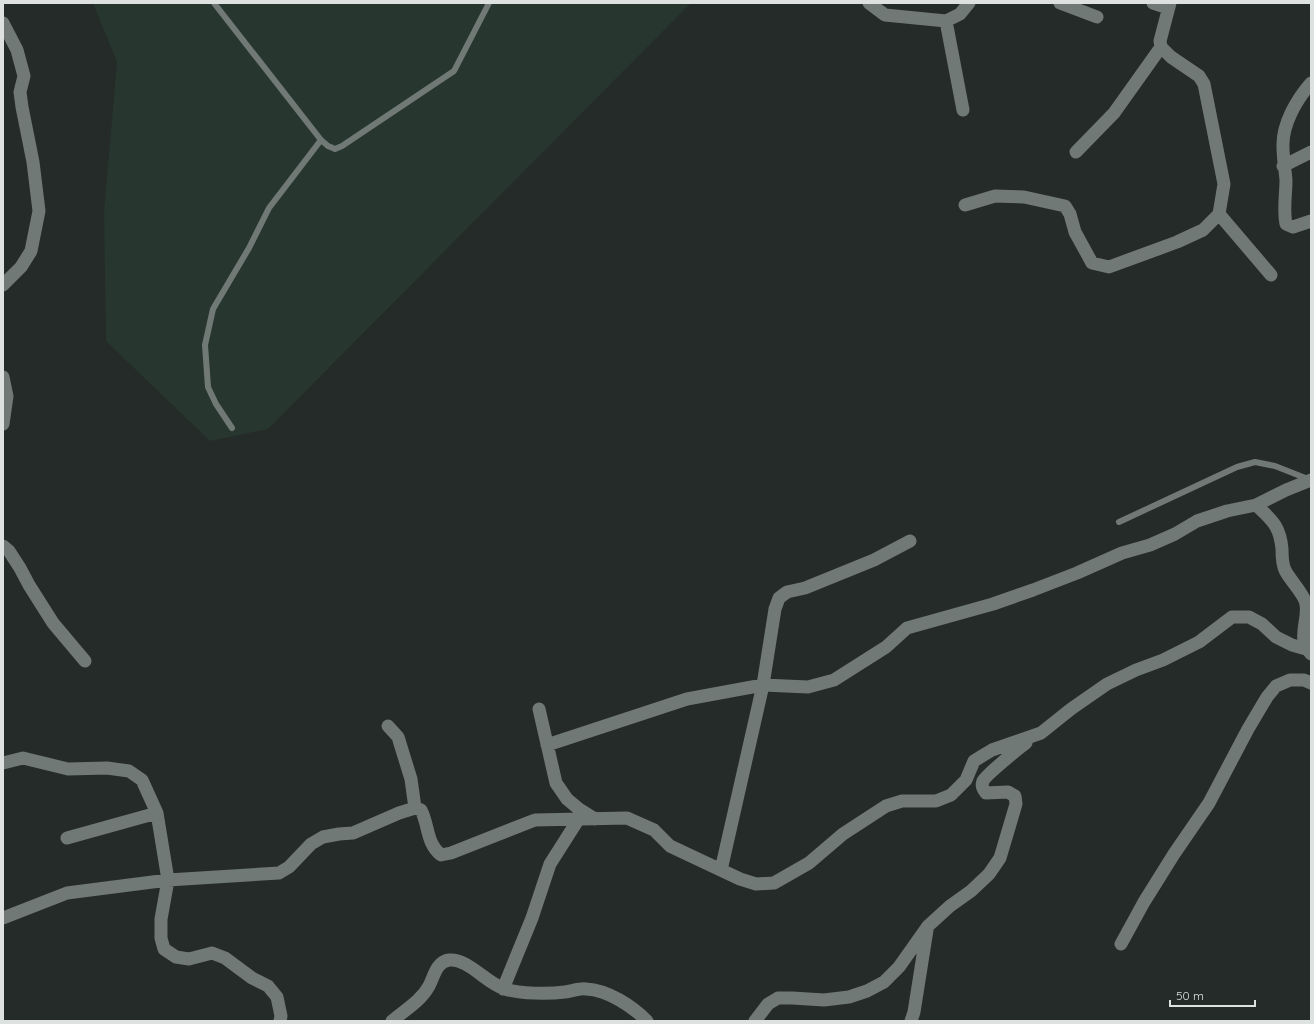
<svg xmlns="http://www.w3.org/2000/svg" width="1314" height="1024" font-family="Quicksand,sans-serif">
<rect width="100%" height="100%" fill="#242b28"/>
<!-- built -->
<path fill="#283630" d="M93,3H691L268,429L210,441L106,341L104,212L117,62Z"/>
<g fill="none" stroke-linecap="round" stroke-linejoin="round">
<!-- service -->
<path stroke="#707975" stroke-width="6" d="M214,3L321,140L269,208L249,248L213,309L205,345L208,387L216,404L232,428
M321,140L328,146L335,149L342,146L454,71L489,3
M1119,522L1237,467L1255,462L1275,466L1308,479"/>
<!-- minor -->
<path stroke="#707975" stroke-width="13" d="M869,3L885,15L946,21L960,14L969,3
M1060,3L1097,17
M1153,3L1168,8
M946,21L963,110
M3,23L17,50L24,76L20,92L22,107L33,162L39,211L31,251L21,267L3,285
M1311,83C1297,99 1282,124 1283,147C1283,158 1285,169 1286,180C1286,195 1283,209 1286,224L1293,227L1311,221
M1076,152L1114,113L1161,47
M1283,166L1311,152
M965,205L995,196L1024,197L1065,206L1070,214L1075,232L1092,263L1109,267L1177,242L1203,230L1219,214L1224,184L1204,84L1199,76L1171,57L1161,47L1160,41L1170,3
M1219,214L1271,275
M3,377L7,396L3,424
M1256,505C1272,520 1280,526 1282,549C1282,556 1282,564 1285,570C1289,579 1305,595 1306,604C1309,622 1296,637 1311,654
M3,546L9,551L20,568L29,585L53,623L85,661
M539,709L556,783L567,799L579,809L595,819
M388,726L398,737L411,779L415,808
M547,745L687,699L763,685L808,687L834,680L886,647L907,628L993,604L1033,590L1077,573L1122,553L1150,545L1175,534L1197,521L1227,511L1256,505L1286,490L1311,480
M3,763L23,758L68,769L107,768L129,771L142,780L157,813L168,880L161,919V938L164,949L176,957L189,959L212,953L225,958L252,978L268,986L277,997L281,1016L280,1021
M67,838L157,813
M721,870L763,685L775,609L779,598L787,592L805,588L874,560L910,541
M3,918L67,893L168,880L279,873L289,867L311,844L323,837L339,834L353,833L399,813L415,808L421,810C429,825 426,843 441,855L451,853L535,820L627,818L654,830L670,846L740,879L756,884L774,883L809,863L843,834L886,806L902,801H936L951,795L966,780L974,761L982,756L992,750L1041,733L1071,709L1107,684L1136,670L1163,660L1199,642L1232,617H1249L1262,624L1276,637L1292,645L1306,649
M1121,944L1144,902L1174,854L1209,803L1248,729L1267,697L1276,686L1290,680H1304L1311,683
M503,989L532,918L550,864L578,820
M392,1021C405,1010 421,1001 429,986C434,977 436,962 449,960C468,958 487,984 505,989C520,994 549,994 565,992C572,991 580,988 586,989C608,990 632,1006 647,1021
M755,1021L768,1004L778,998H792L824,1000L849,997L867,991L884,982L899,967L928,926L950,906L971,891L989,874L1000,858L1016,804L1015,796L1008,792L986,793C983,789 981,786 983,781C986,775 1019,748 1026,743
M911,1021L914,1012L927,930"/>
</g>
<!-- border -->
<rect width="1314" height="1024" fill="none" stroke="#dde2e0" stroke-width="8"/>
<!-- scale -->
<path d="M1170 1000v6h85v-6" fill="none" stroke="#dde2e0" stroke-width="2"/>
<text x="1176" y="1000" font-size="12" fill="#dde2e0" stroke="#242b28" stroke-width="3" paint-order="stroke">50 m</text>
</svg>
